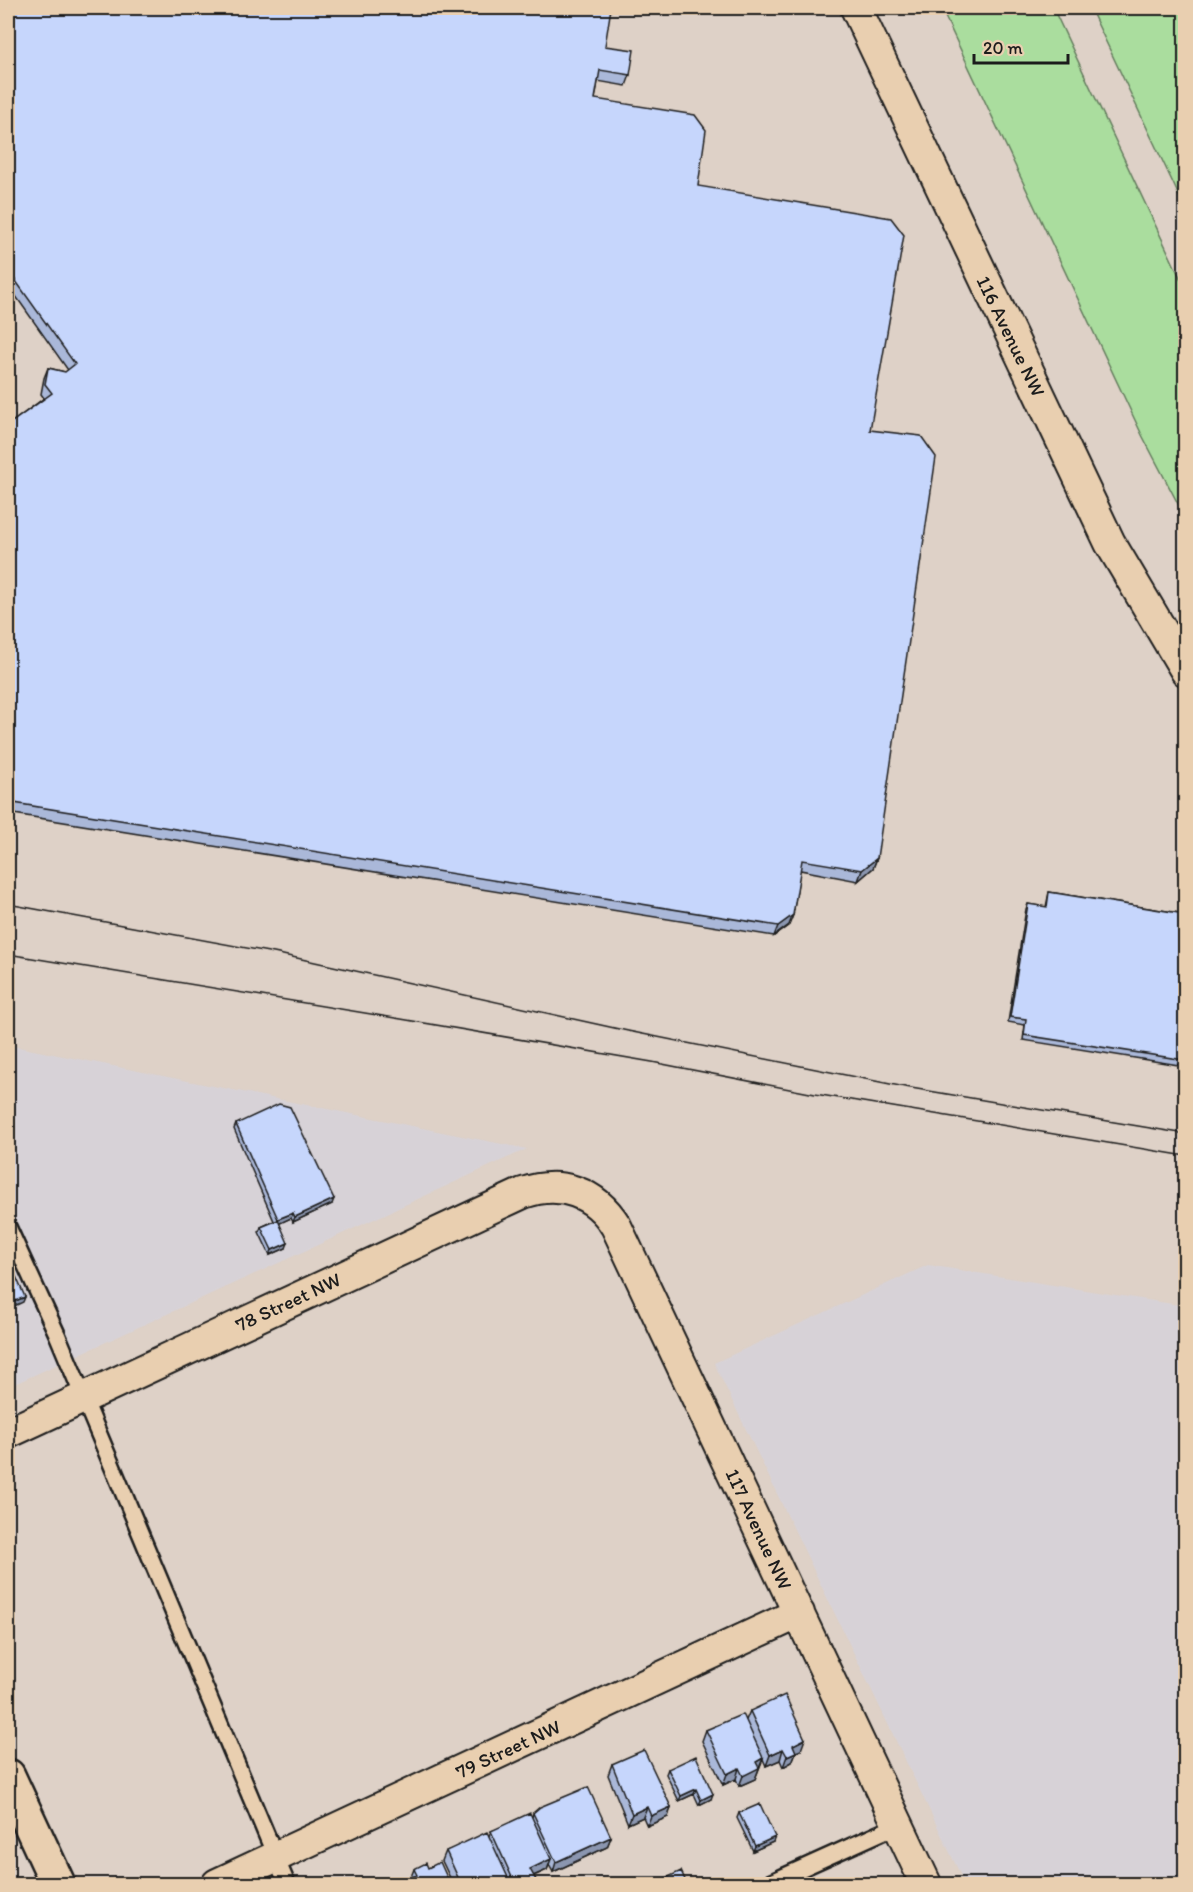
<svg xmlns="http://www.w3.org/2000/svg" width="1193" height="1892" font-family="Itim,sans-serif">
<rect width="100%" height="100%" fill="#ded1c7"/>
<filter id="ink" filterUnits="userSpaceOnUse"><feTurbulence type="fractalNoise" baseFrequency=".0167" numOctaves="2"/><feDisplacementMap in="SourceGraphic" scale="12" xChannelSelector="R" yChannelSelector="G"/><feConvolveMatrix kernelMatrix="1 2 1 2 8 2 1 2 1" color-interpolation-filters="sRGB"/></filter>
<g filter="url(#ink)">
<!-- built -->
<path fill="#d7d2d7" d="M8,1045L527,1149L8,1387Z
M928,1265L1185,1306V1884H965L714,1363Z"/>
<!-- green -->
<path fill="#aadd9e" stroke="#637c5d" stroke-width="1.5" d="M941,8H1053L1185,288V517L1142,435Z
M1090,8H1185V209L1173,183Z"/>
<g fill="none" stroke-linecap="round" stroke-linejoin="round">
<!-- service casing -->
<g stroke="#1c1c1c" stroke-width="20">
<path id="service" d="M8,1227L57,1334L287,1884
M767,1884L898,1825"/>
</g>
<!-- minor casing -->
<g stroke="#1c1c1c" stroke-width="34">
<path id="minor" d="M856,8L1110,543L1186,671
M8,1433L523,1193C561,1180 595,1192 616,1226L926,1884
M217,1884L799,1613"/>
</g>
<!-- secondary casing -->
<g stroke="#1c1c1c" stroke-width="38">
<path id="secondary" d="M8,1776L58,1884"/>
</g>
<!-- service -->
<use href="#service" stroke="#e9cfb0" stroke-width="15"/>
<!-- minor -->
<use href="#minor" stroke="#e9cfb0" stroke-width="30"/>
<!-- secondary -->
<use href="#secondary" stroke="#e9cfb0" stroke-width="33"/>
<!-- tram -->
<path stroke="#1c1c1c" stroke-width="1.5" d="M8,904L274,953L628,1031L905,1087L1186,1134
M8,954L401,1019L652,1062L815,1094L1186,1156"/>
</g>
<!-- wall -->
<path fill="#aab8d9" stroke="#1c1c1c" stroke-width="1.5" d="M8,8L605,46L630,75L626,86L598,81L595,99L698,186L870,430L877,858L873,868L858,881L800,870L793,915L789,925L774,936L8,813V425L44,398L41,394L44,378L48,368L65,372L68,370L8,285Z
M1049,892L1185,914V1066L1023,1040L1025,1025L1008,1022L1026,909L1028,904L1046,907Z
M236,1124L332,1204L293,1222L291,1218L279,1223L286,1248L270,1255L259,1232L261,1227L274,1221L234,1129Z
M750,1711L801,1750L796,1752L792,1762L783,1767L780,1760L766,1766L763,1759L755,1779L739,1786L736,1779L723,1785L702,1741L706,1730L746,1720Z
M612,1764L671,1807L668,1817L647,1826L643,1817L628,1824L608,1775Z
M668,1769L711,1799L699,1805L694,1794L679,1801L666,1774Z
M533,1813L611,1837L607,1847L553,1872L549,1865L547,1870L534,1876L538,1884H453L442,1861L446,1851L489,1836L491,1831L532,1817Z
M739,1813L773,1842L753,1851L737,1818Z
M428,1868L450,1884H406L409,1878L411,1877L414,1869Z"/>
<!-- shaded-wall -->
<path fill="#8b96b0" stroke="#1c1c1c" stroke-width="1.5" d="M877,858L873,868L858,881L862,870Z
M793,915L789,925L774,936L778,926Z
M334,1199L332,1204L293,1222L295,1217Z
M293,1213L291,1218L276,1225L278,1219Z
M288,1243L286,1248L270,1255L272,1250Z
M25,1297L23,1302L8,1309V1304Z
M805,1739L801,1750L789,1755L793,1745Z
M783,1749L780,1760L766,1766L770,1755Z
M796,1752L792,1762L783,1767L787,1756Z
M763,1758L755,1779L739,1786L743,1776L756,1762Z
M739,1768L736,1779L723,1785L727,1774Z
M696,1789L694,1794L679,1801L681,1796Z
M713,1794L711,1799L699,1805L701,1800Z
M647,1807L643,1817L628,1824L632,1814Z
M671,1807L668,1817L647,1826L651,1816Z
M611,1837L607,1847L553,1872L556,1862Z
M775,1837L773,1842L753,1851L755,1846Z
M551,1859L547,1870L526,1879L530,1869Z"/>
<!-- building -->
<path fill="#c6d6fc" stroke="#1c1c1c" stroke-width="1.5" d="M8,8H611L605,46L634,50L630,75L600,70L595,99L695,115L706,130L698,186L891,218L904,235L870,430L921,436L936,457L877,858L862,870L802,860L793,915L778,926L8,802V425L52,393L45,384L48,368L65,372L75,364L8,270Z
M1049,892L1185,914V1060L1024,1035L1026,1019L1010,1017L1028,904L1047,907Z
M279,1104L290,1107L334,1199L295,1217L293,1213L278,1219L236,1124Z
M278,1220L288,1243L272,1250L261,1227Z
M8,1258L25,1297L8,1304Z
M785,1695L805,1739L793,1745L796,1752L787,1756L783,1749L770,1755L750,1711Z
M743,1714L763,1758L756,1762L759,1768L743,1776L739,1768L727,1774L706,1730Z
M644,1750L671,1807L651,1816L647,1807L632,1814L612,1764Z
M696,1756L713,1794L701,1800L696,1789L681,1796L668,1769Z
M588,1787L611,1837L556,1862L533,1813L540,1807Z
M760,1804L775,1837L755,1846L739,1813Z
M530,1813L551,1859L530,1869L538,1884H515L491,1831Z
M487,1832L511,1884H461L446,1851Z
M440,1862L450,1884H411L409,1878L417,1875L414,1869L426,1863L428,1868Z
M681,1871L687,1884H664L662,1880Z"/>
</g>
<g text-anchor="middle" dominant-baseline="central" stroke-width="4.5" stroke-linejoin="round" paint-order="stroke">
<!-- street labels -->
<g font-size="20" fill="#1c1c1c" stroke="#e9cfb0">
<text transform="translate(1011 336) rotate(64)">116 Avenue NW</text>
<text transform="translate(288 1302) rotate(-25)">78 Street NW</text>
<text transform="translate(759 1529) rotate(65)">117 Avenue NW</text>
<text transform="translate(508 1749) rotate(-25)">79 Street NW</text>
</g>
</g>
<!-- margin -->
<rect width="1193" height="1892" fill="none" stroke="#e9cfb0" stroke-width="30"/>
<rect x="15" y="15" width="1163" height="1862" fill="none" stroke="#1c1c1c" stroke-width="2" filter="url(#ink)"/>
<!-- scale -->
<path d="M974 54v9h94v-9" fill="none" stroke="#1c1c1c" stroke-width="3"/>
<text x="983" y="54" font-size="18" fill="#1c1c1c" stroke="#e9cfb0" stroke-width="4.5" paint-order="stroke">20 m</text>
</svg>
